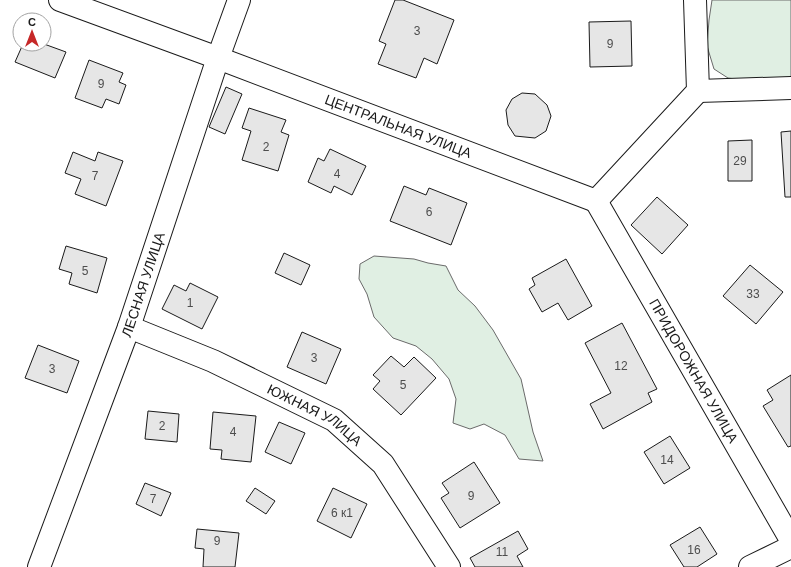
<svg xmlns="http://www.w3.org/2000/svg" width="791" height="567" font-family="Helvetica,sans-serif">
<rect width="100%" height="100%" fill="#fff"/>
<!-- green -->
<path fill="#e0efe3" stroke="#6a6a6a" d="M712,0H791V80L751,81L728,78L714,69L707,46L709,20Z
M374,256L414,259L428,263L446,266L458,290L475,306L493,330L521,379L533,432L543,461L519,459L505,435L484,424L470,429L453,423L456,399L449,379L432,359L416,346L393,338L374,317L367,294L359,279L360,264Z"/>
<!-- building -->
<path fill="#e6e6e6" stroke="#1a1a1a" d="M395,0H403L454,20L437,64L424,58L416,78L378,64L386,44L379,41Z
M631,21L632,66L590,67L589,22Z
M23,44H44L66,52L55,78L15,62Z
M89,60L123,73L119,82L126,85L119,104L106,99L102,108L75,98Z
M226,87L242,94L225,134L209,127Z
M522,93L535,94L547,105L551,116L546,131L535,138L515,136L508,125L506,110L512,99Z
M249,108L286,120L281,132L289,135L278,171L242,160L251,131L242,128Z
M791,131V197H785L781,132Z
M752,140V181H728V141Z
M330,149L366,166L352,195L334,186L331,193L308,182L318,158L324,161Z
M73,152L95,161L98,152L123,161L106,206L75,194L81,179L65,173Z
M404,186L426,195L429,188L467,203L451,245L390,221Z
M657,197L688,225L662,254L631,225Z
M66,246L107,258L97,293L69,284L72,273L59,269Z
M284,253L310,265L301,285L275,273Z
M566,259L592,306L568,320L558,303L542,312L529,289L535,285L532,278Z
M750,265L783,292L756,324L723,296Z
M190,283L218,297L202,329L162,309L174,285L186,291Z
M622,323L657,389L648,393L652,402L603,429L590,404L611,393L585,343Z
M302,332L341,349L326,384L287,367Z
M38,345L79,361L67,393L25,378Z
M391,356L404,367L414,357L436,378L401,415L373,389L380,381L373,375Z
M791,375V446L788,447L763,406L773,400L767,390Z
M148,411L179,414L177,442L145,439Z
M213,412L256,416L251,462L221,459L222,450L210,449Z
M279,422L305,433L291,464L265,452Z
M670,436L690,468L664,484L644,452Z
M474,462L500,503L460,528L441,498L449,493L442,483Z
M145,483L171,493L161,516L136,504Z
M255,488L275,501L266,514L246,501Z
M333,488L367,504L351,538L317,521Z
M700,527L717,554L697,567H684L670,545Z
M197,529L239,533L235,567H203L204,549L195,548Z
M518,531L528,549L517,556L523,567H475L470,558Z"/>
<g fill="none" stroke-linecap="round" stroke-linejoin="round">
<!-- minor casing -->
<g stroke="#1a1a1a" stroke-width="24">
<g id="minor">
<path id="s1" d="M60,0L218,58L596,201L698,91L695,0"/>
<path d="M698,91L791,88"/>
<path id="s2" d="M596,201L791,540"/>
<path id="s3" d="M129,327L213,361L334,420L383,464L449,567"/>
<path id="s4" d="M39,567L129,327L218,58L239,0"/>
<path d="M750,567L791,547"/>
</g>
</g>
<!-- minor -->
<use href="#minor" stroke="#fff" stroke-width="22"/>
</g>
<g text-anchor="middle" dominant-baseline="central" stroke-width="3" stroke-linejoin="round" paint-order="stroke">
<!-- number labels -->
<g font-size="12" fill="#4d4d4d">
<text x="417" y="31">3</text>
<text x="610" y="44">9</text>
<text x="101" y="84">9</text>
<text x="266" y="147">2</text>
<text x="740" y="161">29</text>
<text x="337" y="174">4</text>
<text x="95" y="176">7</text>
<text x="429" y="212">6</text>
<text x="85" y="271">5</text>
<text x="753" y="294">33</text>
<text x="190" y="303">1</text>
<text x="314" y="358">3</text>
<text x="621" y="366">12</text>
<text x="52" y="369">3</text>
<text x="403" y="385">5</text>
<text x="162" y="426">2</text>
<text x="233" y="432">4</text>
<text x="667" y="460">14</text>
<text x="471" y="496">9</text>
<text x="153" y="499">7</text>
<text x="342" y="513">6 к1</text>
<text x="217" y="541">9</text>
<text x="694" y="550">16</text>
<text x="502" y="552">11</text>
</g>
<!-- street labels -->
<g font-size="14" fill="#1a1a1a" stroke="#fff">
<text stroke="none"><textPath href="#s1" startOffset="361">ЦЕНТРАЛЬНАЯ УЛИЦА</textPath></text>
<text stroke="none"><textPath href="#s4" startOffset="301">ЛЕСНАЯ УЛИЦА</textPath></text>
<text stroke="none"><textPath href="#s2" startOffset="196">ПРИДОРОЖНАЯ УЛИЦА</textPath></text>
<text stroke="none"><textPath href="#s3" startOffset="206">ЮЖНАЯ УЛИЦА</textPath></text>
</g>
</g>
<!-- north arrow -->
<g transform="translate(32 32)"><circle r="19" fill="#ffffff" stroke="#a3a3a3"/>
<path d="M0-3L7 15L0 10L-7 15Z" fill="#c62828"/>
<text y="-6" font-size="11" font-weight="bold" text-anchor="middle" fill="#1a1a1a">С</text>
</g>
</svg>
